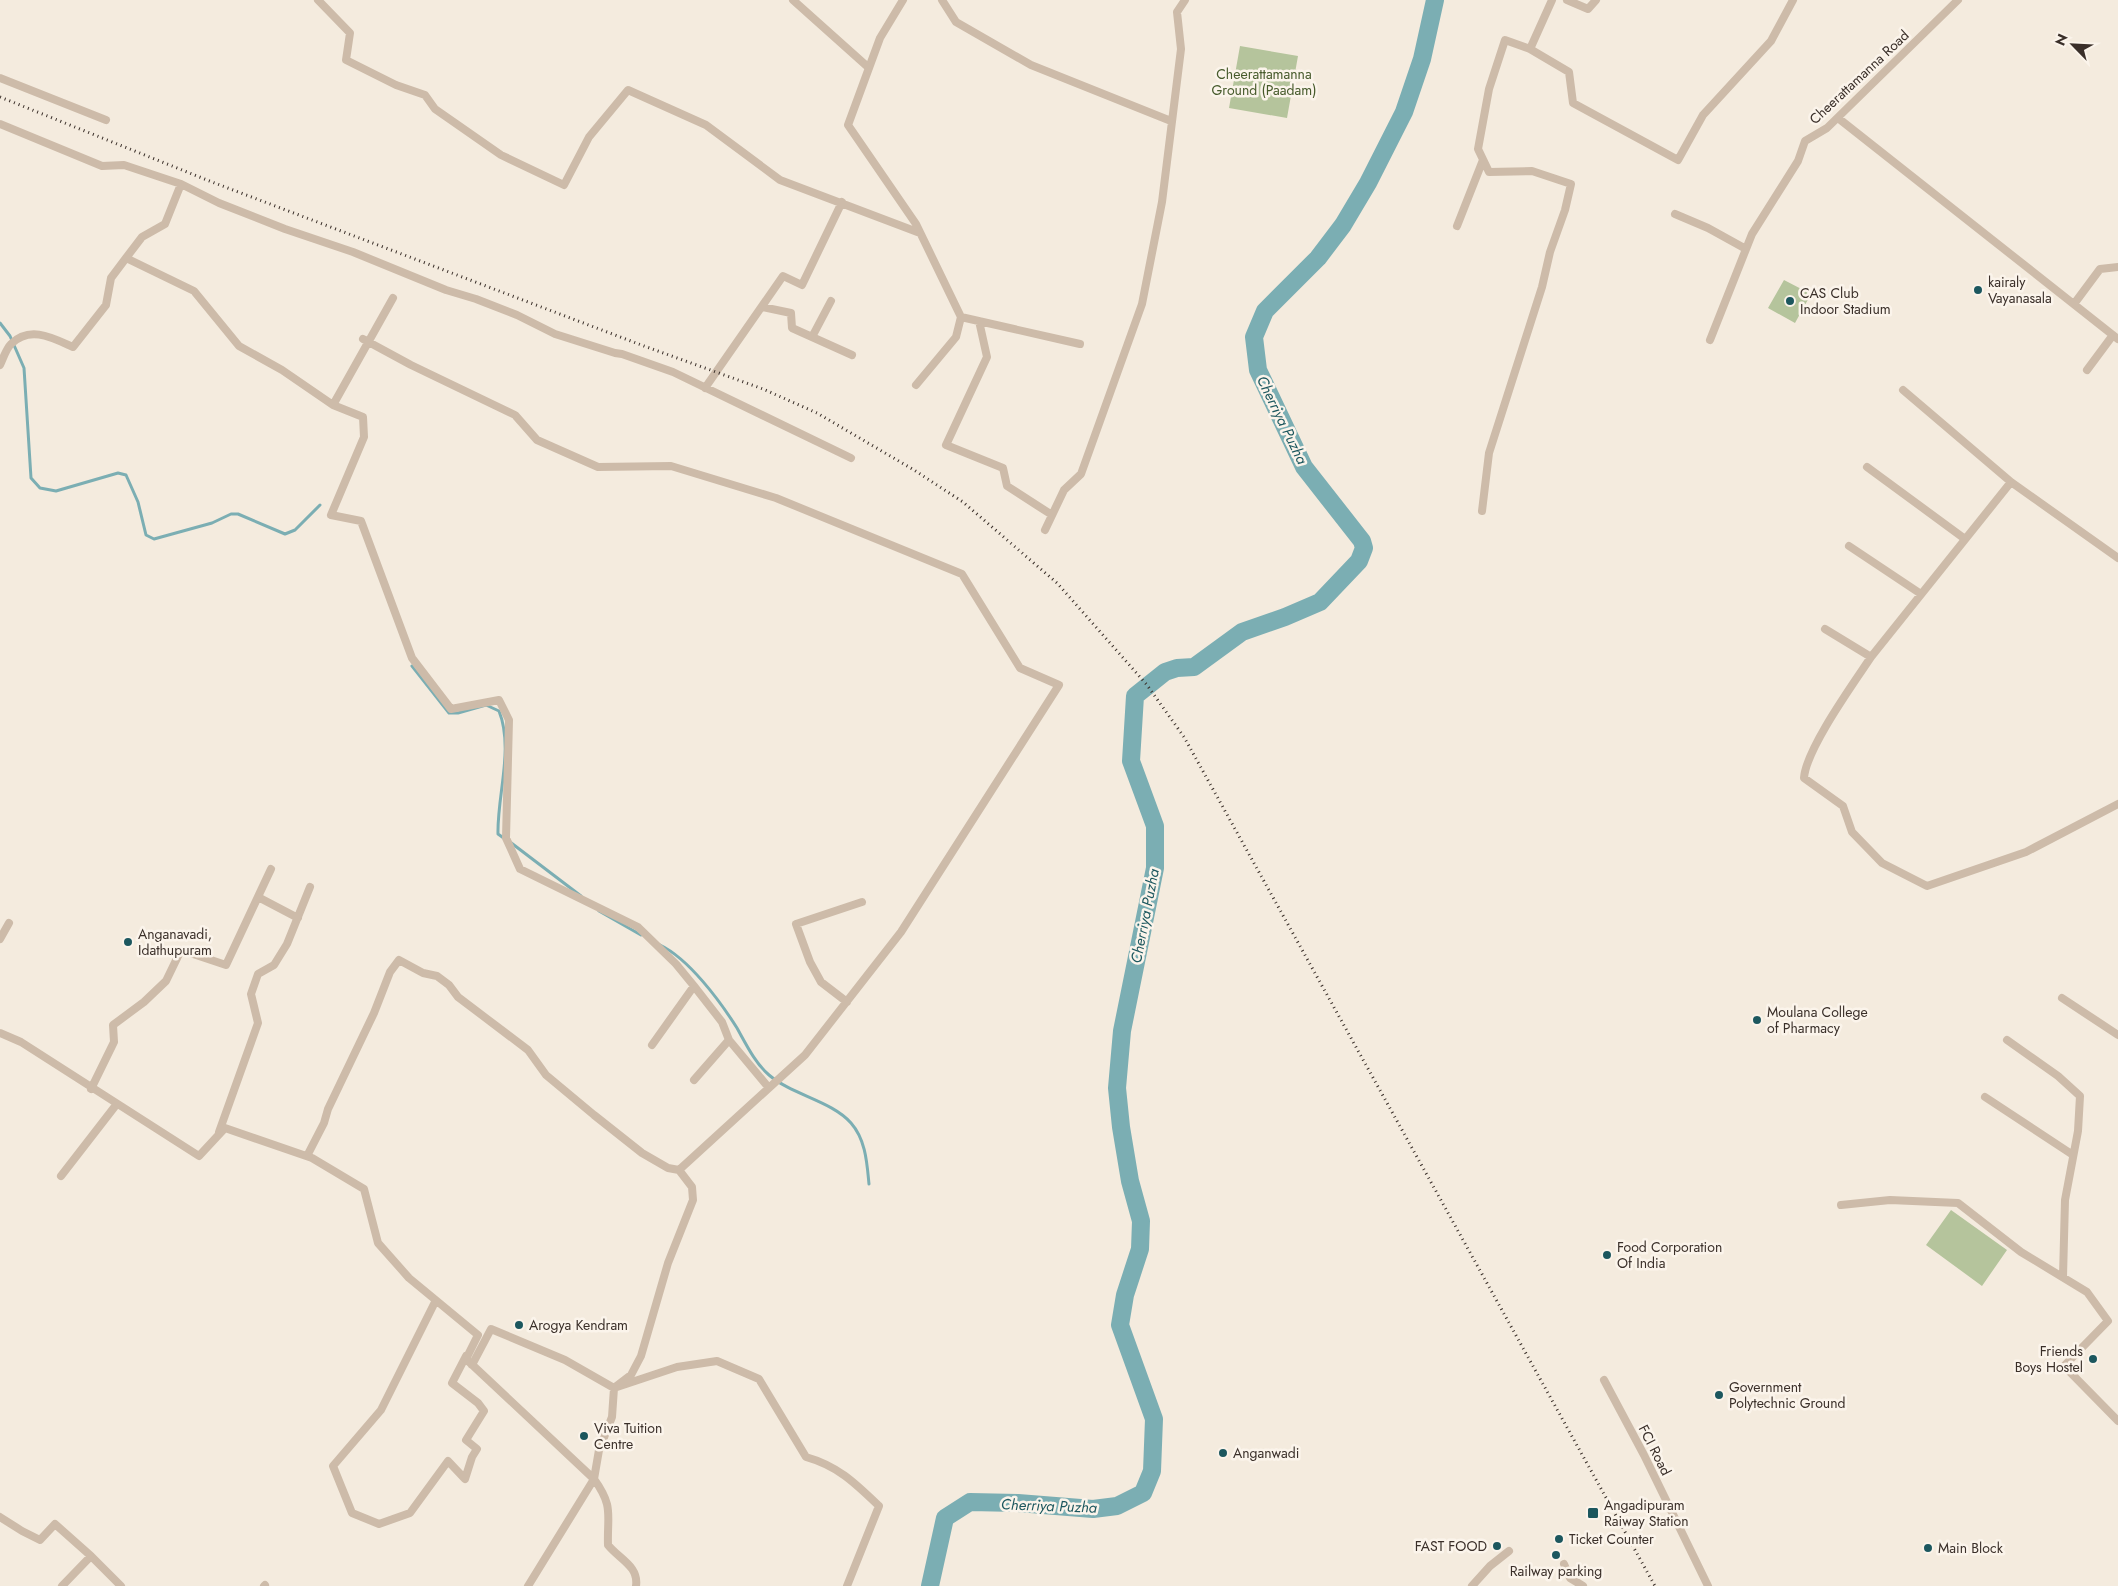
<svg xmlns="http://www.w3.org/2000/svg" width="2118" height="1586" font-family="Jost,sans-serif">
<rect width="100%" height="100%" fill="#f4ebde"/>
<!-- green -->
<path fill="#b5c49c" d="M1240,46L1298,56L1287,118L1229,108Z
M1784,280L1811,294L1795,323L1768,308Z
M1951,1210L2007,1250L1982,1286L1926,1245Z"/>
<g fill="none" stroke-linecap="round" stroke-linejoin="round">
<!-- stream -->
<path stroke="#7baeb3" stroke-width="3" d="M0,323L10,336L24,368L31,478L40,488L56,491L118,473L126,475L138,502L146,535L154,539L212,523L231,514H238L285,534L295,530L320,505
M412,666L449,713H458L486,705L499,711C514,749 497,795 498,834L505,839
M510,842L581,896
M599,911L641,935
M660,945C689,959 720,1001 737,1028C746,1044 755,1063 769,1075C792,1095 832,1101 851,1123C866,1140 867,1164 869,1184"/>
<!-- river -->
<path stroke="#7baeb3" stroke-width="18" d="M930,1586L945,1518L970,1502L1018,1503L1093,1509L1117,1506L1143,1493L1152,1471L1154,1419L1120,1325L1125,1295L1140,1249L1141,1221L1130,1181L1121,1127L1117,1088L1122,1031L1155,868V826L1131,761L1135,696L1165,672L1177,668L1194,667L1242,632L1285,617L1320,602L1359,561L1364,548L1362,541L1304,467L1258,370L1254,337L1265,311L1318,258L1343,225L1368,183L1404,112L1422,59L1435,0"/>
<!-- minor -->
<path stroke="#cdbba9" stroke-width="8" d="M318,0L350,33L346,60L396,85L425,95L435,109L501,155L564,185L589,137L628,90L706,125L780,180L920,233
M793,0L869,68
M903,0L880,38L848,125L916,224L961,317L956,337L916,385
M942,0L956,22L1031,65L1171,121
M1567,0L1588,9L1596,0
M1530,49L1569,72L1573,103L1678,160L1703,115L1771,41L1793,0
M0,78L106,120
M1838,118L2118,339
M0,124L102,166L124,165L181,184L219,203L285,229L353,252L446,290L476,299L517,315L555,334L615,353L622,354L673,372L851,458
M181,184L165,224L142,237L126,258L194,291L239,346L282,370L333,405L363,417L364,437L331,515L361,521L412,658L451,709L499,700L509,720L506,838L520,869L638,927L676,964L694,986L722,1022L729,1040L769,1088
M1675,214L1708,228L1746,249
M1457,226L1483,160
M2074,304L2100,269L2118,267
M762,307L791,313L792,328L852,355
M961,317L1080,344
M979,321L987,357L946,445L1003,468L1007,486L1052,515
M812,337L831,301
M363,339L411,365L515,415L537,440L598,467L671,466L776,498L962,574L1020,668L1059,685L901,932L805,1055L679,1170L692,1187L693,1200L668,1263L641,1356L631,1375L614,1388L612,1417L599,1450L594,1479L528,1586
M1710,340L1752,234L1798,161L1805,141L1827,128L1958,0
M0,365C3,359 6,349 11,344C30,325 53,338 73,347L106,305L111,278L126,258
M2087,370L2113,335
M705,388L783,276L802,285L842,202
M1903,390L2011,482
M333,405L393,298
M1867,467L1965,539
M1482,511L1489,453L1542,287L1550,252L1565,210L1571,184L1532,171L1489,172L1478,149L1489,89L1505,40L1530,49L1552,0
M1045,530L1064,490L1081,474L1142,304L1162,202L1181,49L1177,12L1185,0
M1849,546L1921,594
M1825,629L1871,657L2011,482L2118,558
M1871,657C1853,684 1806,749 1804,778L1843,806L1852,832L1882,863L1927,886L2026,852L2118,804
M258,897L298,918
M0,939L9,923
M2062,998L2118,1035
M847,1002L821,982L810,962L796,924L862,902
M0,1033L21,1042L199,1156L225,1128L312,1158L364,1189L378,1243L409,1278L478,1335L466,1359L594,1479C614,1507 607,1514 608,1545C619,1559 639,1566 636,1586
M2007,1040L2058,1076L2080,1096L2078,1131L2065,1200L2063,1277
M652,1045L694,986
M694,1080L729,1040
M91,1089L114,1042L113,1025L144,1002L166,981L181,950L226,965L271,869
M1985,1097L2073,1155
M219,1132L258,1023L251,994L258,974L274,965L287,944L310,887
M307,1156L324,1123L328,1109L374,1013L390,972L399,960L423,973L437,976L449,985L458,997L528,1050L546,1075L594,1115L642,1153L668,1168L679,1170
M61,1176L116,1105
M1841,1205L1890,1200L1958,1203L2021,1252L2087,1292L2108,1321L2064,1366L2118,1421
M435,1302L381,1410L333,1466L352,1513L379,1524L410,1513L448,1461L465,1479L472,1457L477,1449L466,1440L484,1411L478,1403L452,1383L466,1356
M472,1365L491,1329L565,1360L614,1388L677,1367L717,1361L759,1379L806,1457C838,1466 855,1483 879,1506L847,1586
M1604,1380L1644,1455L1708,1586
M0,1517L22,1531L40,1540L55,1524L91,1556
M1564,1564L1570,1578L1583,1586
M62,1586L91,1556L121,1586
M264,1586L265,1585
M1472,1586L1490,1566L1509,1551"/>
<!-- rail -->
<path stroke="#3a2f29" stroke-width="3" stroke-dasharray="1 4" stroke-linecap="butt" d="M0,97L212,182L644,346L763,389L817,413L914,470L963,502L1057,583L1147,685L1184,737L1655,1586"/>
</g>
<!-- markers -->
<g fill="#1c575e" stroke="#fbf4eb" stroke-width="2">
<circle cx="1978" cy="290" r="5"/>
<circle cx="1790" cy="301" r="5"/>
<circle cx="128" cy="942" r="5"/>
<circle cx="1757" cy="1020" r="5"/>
<circle cx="1607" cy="1255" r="5"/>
<circle cx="519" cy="1325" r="5"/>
<circle cx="2093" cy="1359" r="5"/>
<circle cx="1719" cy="1395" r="5"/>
<circle cx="584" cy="1436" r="5"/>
<circle cx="1223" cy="1453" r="5"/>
<rect x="1587" y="1507" width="12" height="12" rx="2.5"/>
<circle cx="1559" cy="1539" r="5"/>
<circle cx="1497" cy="1546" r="5"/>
<circle cx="1928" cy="1548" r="5"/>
<circle cx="1556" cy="1555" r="5"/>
</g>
<g text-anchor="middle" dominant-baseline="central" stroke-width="5" stroke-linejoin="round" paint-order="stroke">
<!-- park labels -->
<g font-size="14" fill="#465a2b" stroke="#fbf4eb">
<text x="1264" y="74">Cheerattamanna<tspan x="1264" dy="16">Ground (Paadam)</tspan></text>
</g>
<!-- street labels -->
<g font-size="14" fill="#3a2f29" stroke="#fbf4eb">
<text transform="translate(1859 77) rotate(-43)">Cheerattamanna Road</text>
<text transform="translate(1655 1450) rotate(63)">FCI Road</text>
</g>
<!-- poi labels -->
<g font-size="14" fill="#3a2f29" stroke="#fbf4eb" text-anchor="start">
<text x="1988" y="282">kairaly<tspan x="1988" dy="16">Vayanasala</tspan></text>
<text x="1800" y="293">CAS Club<tspan x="1800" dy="16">Indoor Stadium</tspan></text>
<text x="138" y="934">Anganavadi,<tspan x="138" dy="16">Idathupuram</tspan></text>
<text x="1767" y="1012">Moulana College<tspan x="1767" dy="16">of Pharmacy</tspan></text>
<text x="1617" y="1247">Food Corporation<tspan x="1617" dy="16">Of India</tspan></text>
<text x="529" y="1325">Arogya Kendram</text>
<text x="2083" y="1351" text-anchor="end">Friends<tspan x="2083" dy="16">Boys Hostel</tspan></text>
<text x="1729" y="1387">Government<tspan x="1729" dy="16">Polytechnic Ground</tspan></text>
<text x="594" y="1428">Viva Tuition<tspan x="594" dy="16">Centre</tspan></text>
<text x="1233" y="1453">Anganwadi</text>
<text x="1604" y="1505">Angadipuram<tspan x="1604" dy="16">Raiway Station</tspan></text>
<text x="1569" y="1539">Ticket Counter</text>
<text x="1487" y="1546" text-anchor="end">FAST FOOD</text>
<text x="1938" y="1548">Main Block</text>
<text x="1556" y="1571" text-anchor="middle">Railway parking</text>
</g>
<!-- water labels -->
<g font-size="15" font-style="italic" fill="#1c575e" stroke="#fbf4eb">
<text transform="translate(1282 420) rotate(64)">Cherriya Puzha</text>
<text transform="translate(1145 916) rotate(-79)">Cherriya Puzha</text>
<text transform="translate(1049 1506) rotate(2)">Cherriya Puzha</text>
</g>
</g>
<!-- north arrow -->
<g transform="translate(2073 45) rotate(294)" stroke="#fbf4eb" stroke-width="4" paint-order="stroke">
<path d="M0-4L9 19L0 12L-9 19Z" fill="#3a2f29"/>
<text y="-8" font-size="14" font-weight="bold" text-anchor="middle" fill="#3a2f29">N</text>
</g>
</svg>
